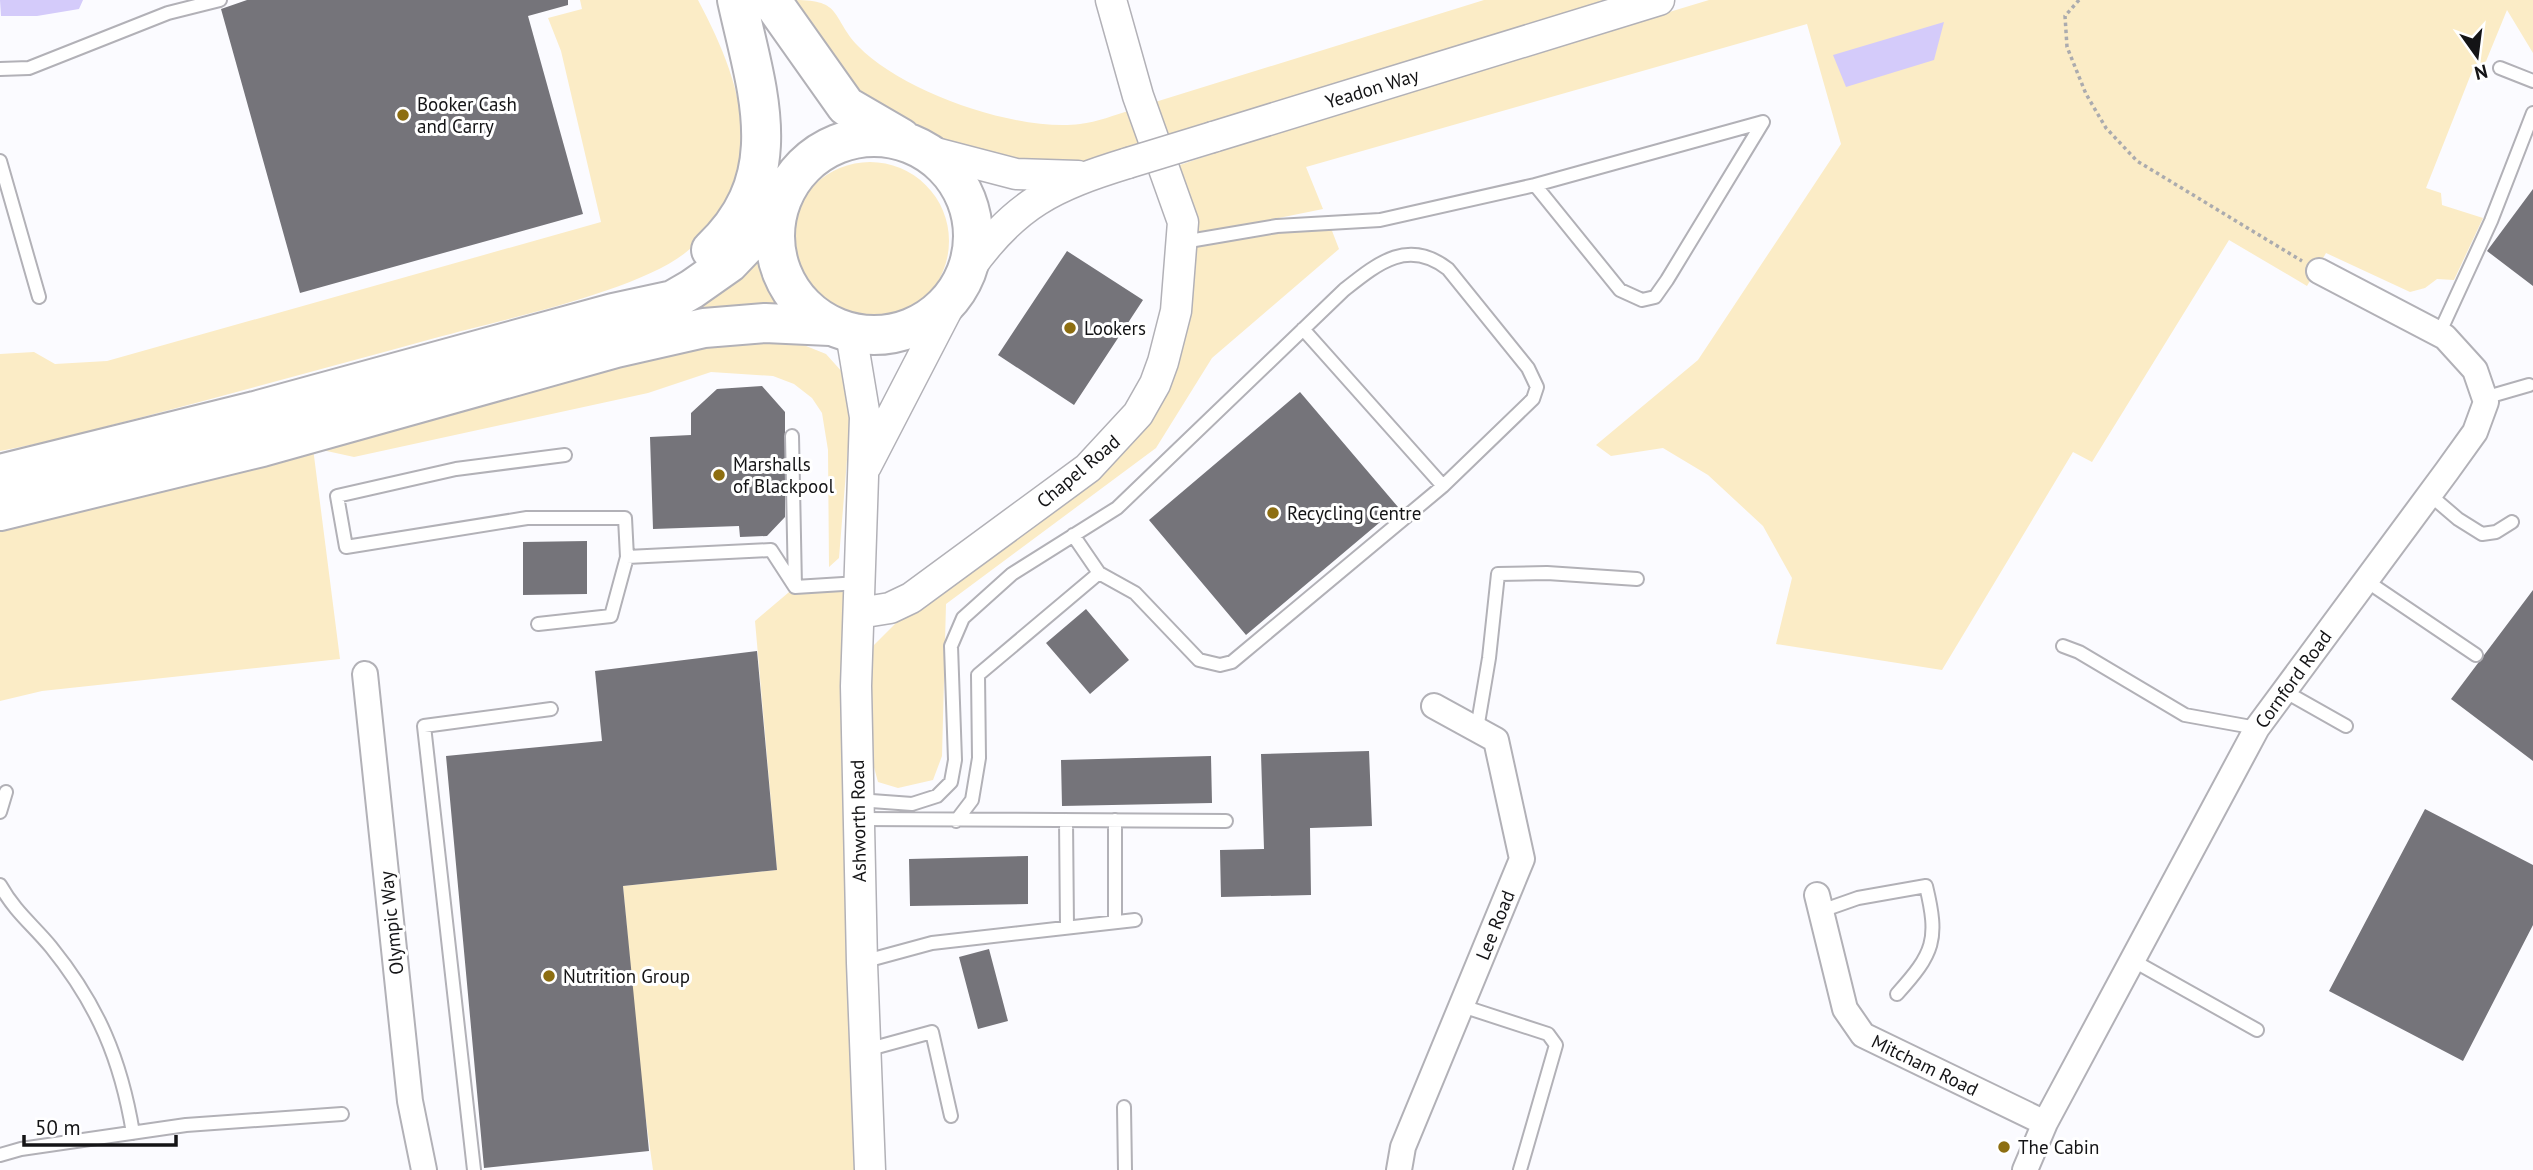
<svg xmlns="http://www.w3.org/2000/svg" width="2533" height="1170" font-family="'PT Sans',sans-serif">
<rect width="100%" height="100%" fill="#fbfbff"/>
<!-- green -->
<path fill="#fbecc6" d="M580,0H698C743,85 771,170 692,247C648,290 499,320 435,338C341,364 248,389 154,414C103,427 52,442 0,451V354L34,352L55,364L107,361L601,222L561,51L548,18L582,9Z
M795,0C843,0 831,17 858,46C902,92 1017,132 1080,124C1097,122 1115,115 1131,110L1144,144L1068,167L1038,166L929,136L902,124L855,91Z
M1484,0H1618L1164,137L1152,103Z
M1709,0H2533V53L2507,10L2482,71L2473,69L2426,188L2441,193L2442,205L2483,218L2454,280L2437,279L2425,288L2410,292L2326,253L2307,286L2229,240L2092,462L2073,452L1942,670L1776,644L1792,578L1763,526L1708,475L1663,448L1611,456L1596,445L1698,360L1841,144L1807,24L1306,167L1323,209L1191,236L1174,167L1300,124Z
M791 241a79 79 0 1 1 158 0a79 79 0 1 1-158 0Z
M1329,223L1339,249L1212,358L1156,448L946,604L942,756L933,780L898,788L878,782L871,756V648L906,613L1119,446L1191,240Z
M758,255L786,312L670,321Z
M733,342L801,344L826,354L844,374L851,410L839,558L829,567L828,450L822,413L812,398L794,384L773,376L711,372L648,393L354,457L313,448L340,659L42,691L0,701V526L654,352Z
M855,583L870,1170H653L641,1084L623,886L777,870L755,621L795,587Z"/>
<!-- water -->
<path fill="#d4cbfa" d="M0,0H83L79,9L37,16H1Z
M1944,22L1934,60L1846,87L1833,55Z"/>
<!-- building -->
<path fill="#75747a" d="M247,0H568V5L528,16L583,214L300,293L221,9Z
M2533,189V286L2487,251Z
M1067,251L1143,300L1074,405L998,355Z
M762,386L785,412V517L767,536L740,537L739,526L653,529L650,437L691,435V413L717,389Z
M1300,392L1398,507L1246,635L1149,520Z
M587,541V594L523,595V542Z
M2533,590V761L2451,699Z
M1086,609L1129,660L1090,694L1046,643Z
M757,651L777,870L623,886L649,1151L484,1168L446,756L602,741L595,671Z
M1369,751L1372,826L1310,828L1311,895L1221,897L1220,850L1264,849L1261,754Z
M1211,756L1212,803L1062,806L1061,760Z
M2425,809L2533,865V925L2463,1061L2329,991Z
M1028,856V904L910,906L909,859Z
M989,949L1008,1021L978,1029L959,957Z"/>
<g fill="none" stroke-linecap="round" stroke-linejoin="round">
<!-- service casing -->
<g stroke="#b2b1b7" stroke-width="16">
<path id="service" d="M2500,68L2533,81
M0,69L29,68L168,13L220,0
M0,161L39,297
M1183,242L1277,226L1380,220L1535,185L1620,290L1642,300L1655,297L1667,280L1763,122L1535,185
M1303,329L1443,486
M2439,334L2491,221L2533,113
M2484,398L2529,385
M792,436L795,587L859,583
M565,455L456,469L337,496L346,547L527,518H625L627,557
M2430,495L2458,519L2482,534L2496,532L2512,522
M2365,580L2476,655
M538,624L611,616L627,557L771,550L795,587
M2063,646L2079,652L2185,715L2257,728
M2284,691L2346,726
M1477,729L1489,658L1498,574L1547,573L1637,579
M858,800L912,804L937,796L951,782L955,760L951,646L963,618L1012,574L1117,508L1344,290C1378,263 1408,238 1448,269L1528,368L1537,387L1533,399L1443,486L1232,662L1220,665L1199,660L1135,593L1099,573L1073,535
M0,812L6,792
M859,819L1226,821
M1066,820L1067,927
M956,821L972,800L979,758L978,675L1099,573
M0,885C16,913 32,924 51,947C98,1005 121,1060 133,1133
M1821,911L1858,898L1926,886C1939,940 1934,953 1897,994
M1115,922V820
M2132,960L2257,1030
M862,962L932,943L1135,920
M1462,1006L1548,1034L1556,1045L1520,1170
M866,1050L932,1032L951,1116
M1124,1107L1125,1170
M0,1155L21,1149L186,1125L342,1114
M474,1170L424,726L551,709"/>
</g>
<!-- minor casing -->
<g stroke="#b2b1b7" stroke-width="28">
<path id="minor" d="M365,674L410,1101L424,1170
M1817,895L1845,1009L1863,1035L2045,1123
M1399,1170L1403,1147L1522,859L1496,740L1434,706
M2025,1170L2045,1123L2257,728L2447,471L2475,432L2486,402L2475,370L2445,337L2319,271"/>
</g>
<!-- tertiary casing -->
<g stroke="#b2b1b7" stroke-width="33">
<path id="tertiary" d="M1213,137L1659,0
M924,150L1016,174L1078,176
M969,269C1015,204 1053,186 1128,163
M851,333L865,417L856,686L862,963L870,1170
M866,466L953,298
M859,613L890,608L911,598L1088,468L1138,414L1155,384L1163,362L1176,311L1183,222L1138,96L1111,0"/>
</g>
<!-- primary casing -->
<g stroke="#b2b1b7" stroke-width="42">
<path id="primary" d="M771,0L846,106L901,138
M775 236a99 99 0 1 1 198 0a99 99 0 1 1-198 0Z
M711,250C790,176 757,91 737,0
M0,474L255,411L613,313L673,300L692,289L729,263L777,213
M0,511L262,447L616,348L704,328L765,323L830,326"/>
</g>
<!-- path -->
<path stroke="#ababae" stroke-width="3.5" stroke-dasharray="3.5 3.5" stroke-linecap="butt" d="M2079,0L2065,16L2067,47L2086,94L2106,128L2137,161L2302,261"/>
<!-- service -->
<use href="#service" stroke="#fff" stroke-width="12"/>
<!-- minor -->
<use href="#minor" stroke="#fff" stroke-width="24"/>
<!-- tertiary -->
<use href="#tertiary" stroke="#fff" stroke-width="30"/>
<!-- primary -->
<use href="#primary" stroke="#fff" stroke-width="38"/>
<!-- tertiary-bridge casing -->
<g stroke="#b2b1b7" stroke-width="33" stroke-linecap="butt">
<path id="tertiary-bridge" d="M1128,163L1213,137"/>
</g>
<!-- tertiary-bridge -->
<use href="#tertiary-bridge" stroke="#fff" stroke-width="30"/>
</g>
<!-- markers -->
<g fill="#8d6e11" stroke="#fff" stroke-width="2.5">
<circle cx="403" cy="115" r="7"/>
<circle cx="1070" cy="328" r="7"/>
<circle cx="719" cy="475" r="7"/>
<circle cx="1273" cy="513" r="7"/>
<circle cx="549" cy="976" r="7"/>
<circle cx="2004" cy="1147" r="7"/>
</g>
<g text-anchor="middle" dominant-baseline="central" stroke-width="6" stroke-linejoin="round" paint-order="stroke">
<!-- street labels -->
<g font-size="19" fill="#141416" stroke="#fff">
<text transform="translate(1372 88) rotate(-17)">Yeadon Way</text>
<text transform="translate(1078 471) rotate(-40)">Chapel Road</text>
<text transform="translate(2293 679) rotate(-54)">Cornford Road</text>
<text transform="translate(858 821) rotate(-91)">Ashworth Road</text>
<text transform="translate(391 923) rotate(-96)">Olympic Way</text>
<text transform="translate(1495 925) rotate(-68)">Lee Road</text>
<text transform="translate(1925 1065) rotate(26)">Mitcham Road</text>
</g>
<!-- poi labels -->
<g font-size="19" fill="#141416" stroke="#fff" text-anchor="start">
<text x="417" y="104">Booker Cash<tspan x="417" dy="22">and Carry</tspan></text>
<text x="1084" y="328">Lookers</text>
<text x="733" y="464">Marshalls<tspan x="733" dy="22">of Blackpool</tspan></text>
<text x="1287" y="513">Recycling Centre</text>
<text x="563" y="976">Nutrition Group</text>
<text x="2018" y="1147">The Cabin</text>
</g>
</g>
<!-- north arrow -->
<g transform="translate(2477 56) rotate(166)" stroke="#ffffff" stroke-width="5" paint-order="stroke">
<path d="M0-5L12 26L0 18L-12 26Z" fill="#141416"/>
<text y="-10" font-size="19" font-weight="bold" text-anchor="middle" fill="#141416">N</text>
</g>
<!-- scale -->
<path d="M24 1135v10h152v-10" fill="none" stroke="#141416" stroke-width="3.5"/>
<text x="35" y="1135" font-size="21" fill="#141416" stroke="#ffffff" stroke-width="5" paint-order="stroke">50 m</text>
</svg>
